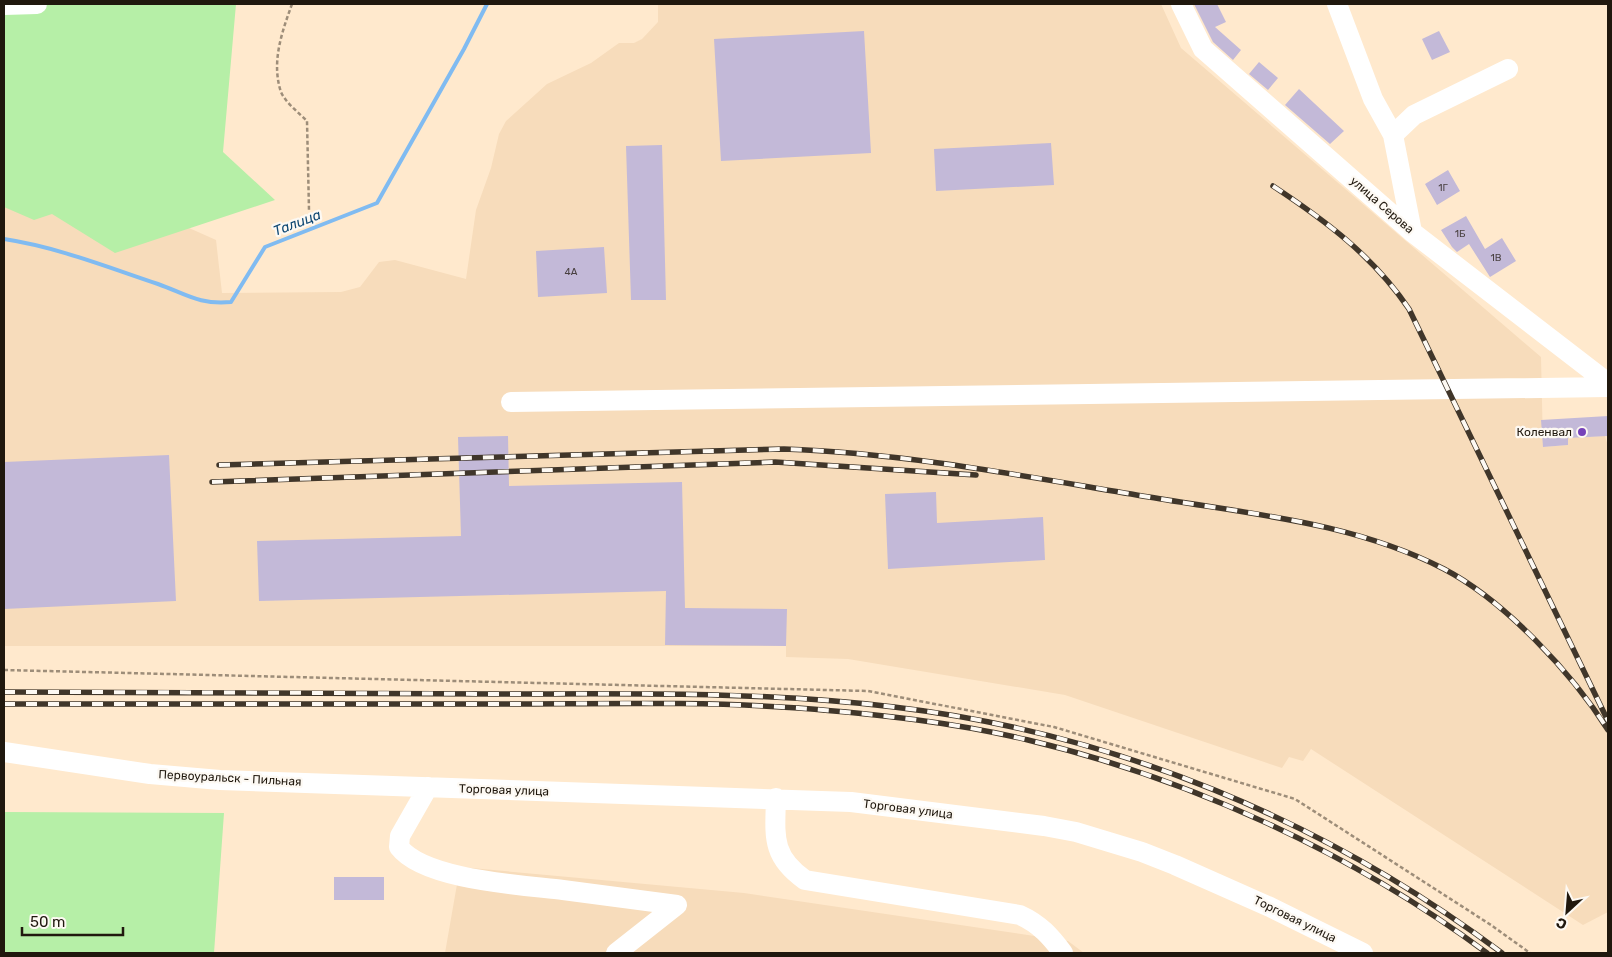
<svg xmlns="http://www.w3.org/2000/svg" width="1612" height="957" font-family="Rubik,sans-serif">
<rect width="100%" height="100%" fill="#ffe9cd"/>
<!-- built -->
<path fill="#f7dcbb" d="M658,4H1161L1181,48L1541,357L1543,447L1568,445V438L1605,436L1608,446V912L1583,925L1311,749L1303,761L1289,757L1282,768L1065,695L848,659L786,657V646H4V179L180,224L216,240L222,293L341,292L360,287L379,262L395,260L466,279L476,210L491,168L499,134L506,121L547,84L591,63L619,43H634L642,39L658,22Z
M460,867L744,893L1068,941L1084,953H445Z"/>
<!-- green -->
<path fill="#b6efa7" d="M4,4H236L223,152L275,200L115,253L52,214L34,220L4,207Z
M4,812L224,813L214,953H4Z"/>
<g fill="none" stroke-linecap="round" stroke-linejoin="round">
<!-- stream -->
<path stroke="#80bbf1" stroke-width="4" d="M4,239C57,247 107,267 158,284C186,294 199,305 231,302L265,247L377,203L464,49L487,4"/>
</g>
<!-- building -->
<path fill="#c3b9d8" d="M1194,4H1217L1226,22L1215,27L1241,50L1233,60L1213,42Z
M864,31L871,153L721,161L714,39Z
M1439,31L1450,52L1432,60L1422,39Z
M1259,62L1278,78L1268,90L1249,74Z
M1299,89L1344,131L1330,144L1285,105Z
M1051,143L1054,185L936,191L934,149Z
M662,145L666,300H631L626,146Z
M1448,170L1460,191L1437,205L1425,184Z
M1466,216L1485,249L1502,238L1516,261L1490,277L1469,244L1457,252L1452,247L1441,230Z
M604,247L607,293L538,297L536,251Z
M1608,416V436L1568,438V445L1543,447L1541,420Z
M508,436L509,486L682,482L685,608L787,609L786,646L665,645L666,591L259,601L257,541L461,536L458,437Z
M169,455L176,601L4,609V462Z
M936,492L937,523L1043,517L1045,560L888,569L885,494Z
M334,877H384V900H334Z"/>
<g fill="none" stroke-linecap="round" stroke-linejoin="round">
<!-- path -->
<path stroke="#9d8d79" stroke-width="2.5" stroke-dasharray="4 2.5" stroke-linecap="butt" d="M292,4C282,32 271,62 281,92C285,102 299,113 307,121L309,210
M4,670L868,691L1054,727L1295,799L1491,925L1530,953"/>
<!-- minor -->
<path stroke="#fff" stroke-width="20" d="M1181,4L1203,49L1412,232L1608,383
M1337,4L1373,99L1393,135
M4,5L37,4
M1412,232L1393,135L1414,115L1508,69
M511,402L1608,387
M4,752L150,774L220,780L851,802L1044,826L1076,832L1142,852L1175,865L1270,907L1363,953
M428,787L400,836L399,847C424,880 522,885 563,890C601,895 639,900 677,905L616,953
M776,798C775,836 771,856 805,880L1020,915C1040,924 1051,937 1063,953"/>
<!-- rail casing -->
<g stroke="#40362a" stroke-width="5.5">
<path id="rail" d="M1273,186C1326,221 1373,256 1409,309L1608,721
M219,465L784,449C907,453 1028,477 1149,497C1249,514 1353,522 1444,569C1505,601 1572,673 1608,730
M212,482L775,462L976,475
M4,692C168,692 332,693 496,694C629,694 762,691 894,707C1115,733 1324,820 1502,953
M4,704C166,704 328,704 490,704C593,704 696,701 798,708C875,714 953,722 1028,740C1191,779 1352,853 1487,953"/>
</g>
<!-- rail -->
<use href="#rail" stroke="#fdf9f3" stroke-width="4" stroke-dasharray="11" stroke-linecap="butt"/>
</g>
<!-- markers -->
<circle fill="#7642b9" stroke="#fdf9f3" stroke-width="2" cx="1582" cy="432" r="5"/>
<g text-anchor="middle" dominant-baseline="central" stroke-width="4.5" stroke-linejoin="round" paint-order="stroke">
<!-- number labels -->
<g font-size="10" fill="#494040">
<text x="1443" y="188">1Г</text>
<text x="1460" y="234">1Б</text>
<text x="1496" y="258">1В</text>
<text x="571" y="272">4А</text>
</g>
<!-- street labels -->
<g font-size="12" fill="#20180e" stroke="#fdf9f3">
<text transform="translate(1382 205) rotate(41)">улица Серова</text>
<text transform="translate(230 778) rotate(3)">Первоуральск - Пильная</text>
<text transform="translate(504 790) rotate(2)">Торговая улица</text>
<text transform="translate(908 809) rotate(7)">Торговая улица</text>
<text transform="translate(1295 919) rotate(26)">Торговая улица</text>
</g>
<!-- poi labels -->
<g font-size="12" fill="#20180e" stroke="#fdf9f3" text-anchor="end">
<text x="1572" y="432">Коленвал</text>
</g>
<!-- water labels -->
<g font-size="14" font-style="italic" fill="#104974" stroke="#fdf9f3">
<text transform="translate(297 223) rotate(-21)">Талица</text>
</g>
</g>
<!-- border -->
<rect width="1612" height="957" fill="none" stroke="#20180e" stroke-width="10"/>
<!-- north arrow -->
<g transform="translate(1567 912) rotate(206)" stroke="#fdf9f3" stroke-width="4" paint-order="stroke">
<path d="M0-4L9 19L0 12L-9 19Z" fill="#20180e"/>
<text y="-8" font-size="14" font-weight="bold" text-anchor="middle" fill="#20180e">С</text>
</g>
<!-- scale -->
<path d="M22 927v8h101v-8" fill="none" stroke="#20180e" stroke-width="2.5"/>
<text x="30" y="927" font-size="15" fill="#20180e" stroke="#fdf9f3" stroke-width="4" paint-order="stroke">50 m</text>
</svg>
